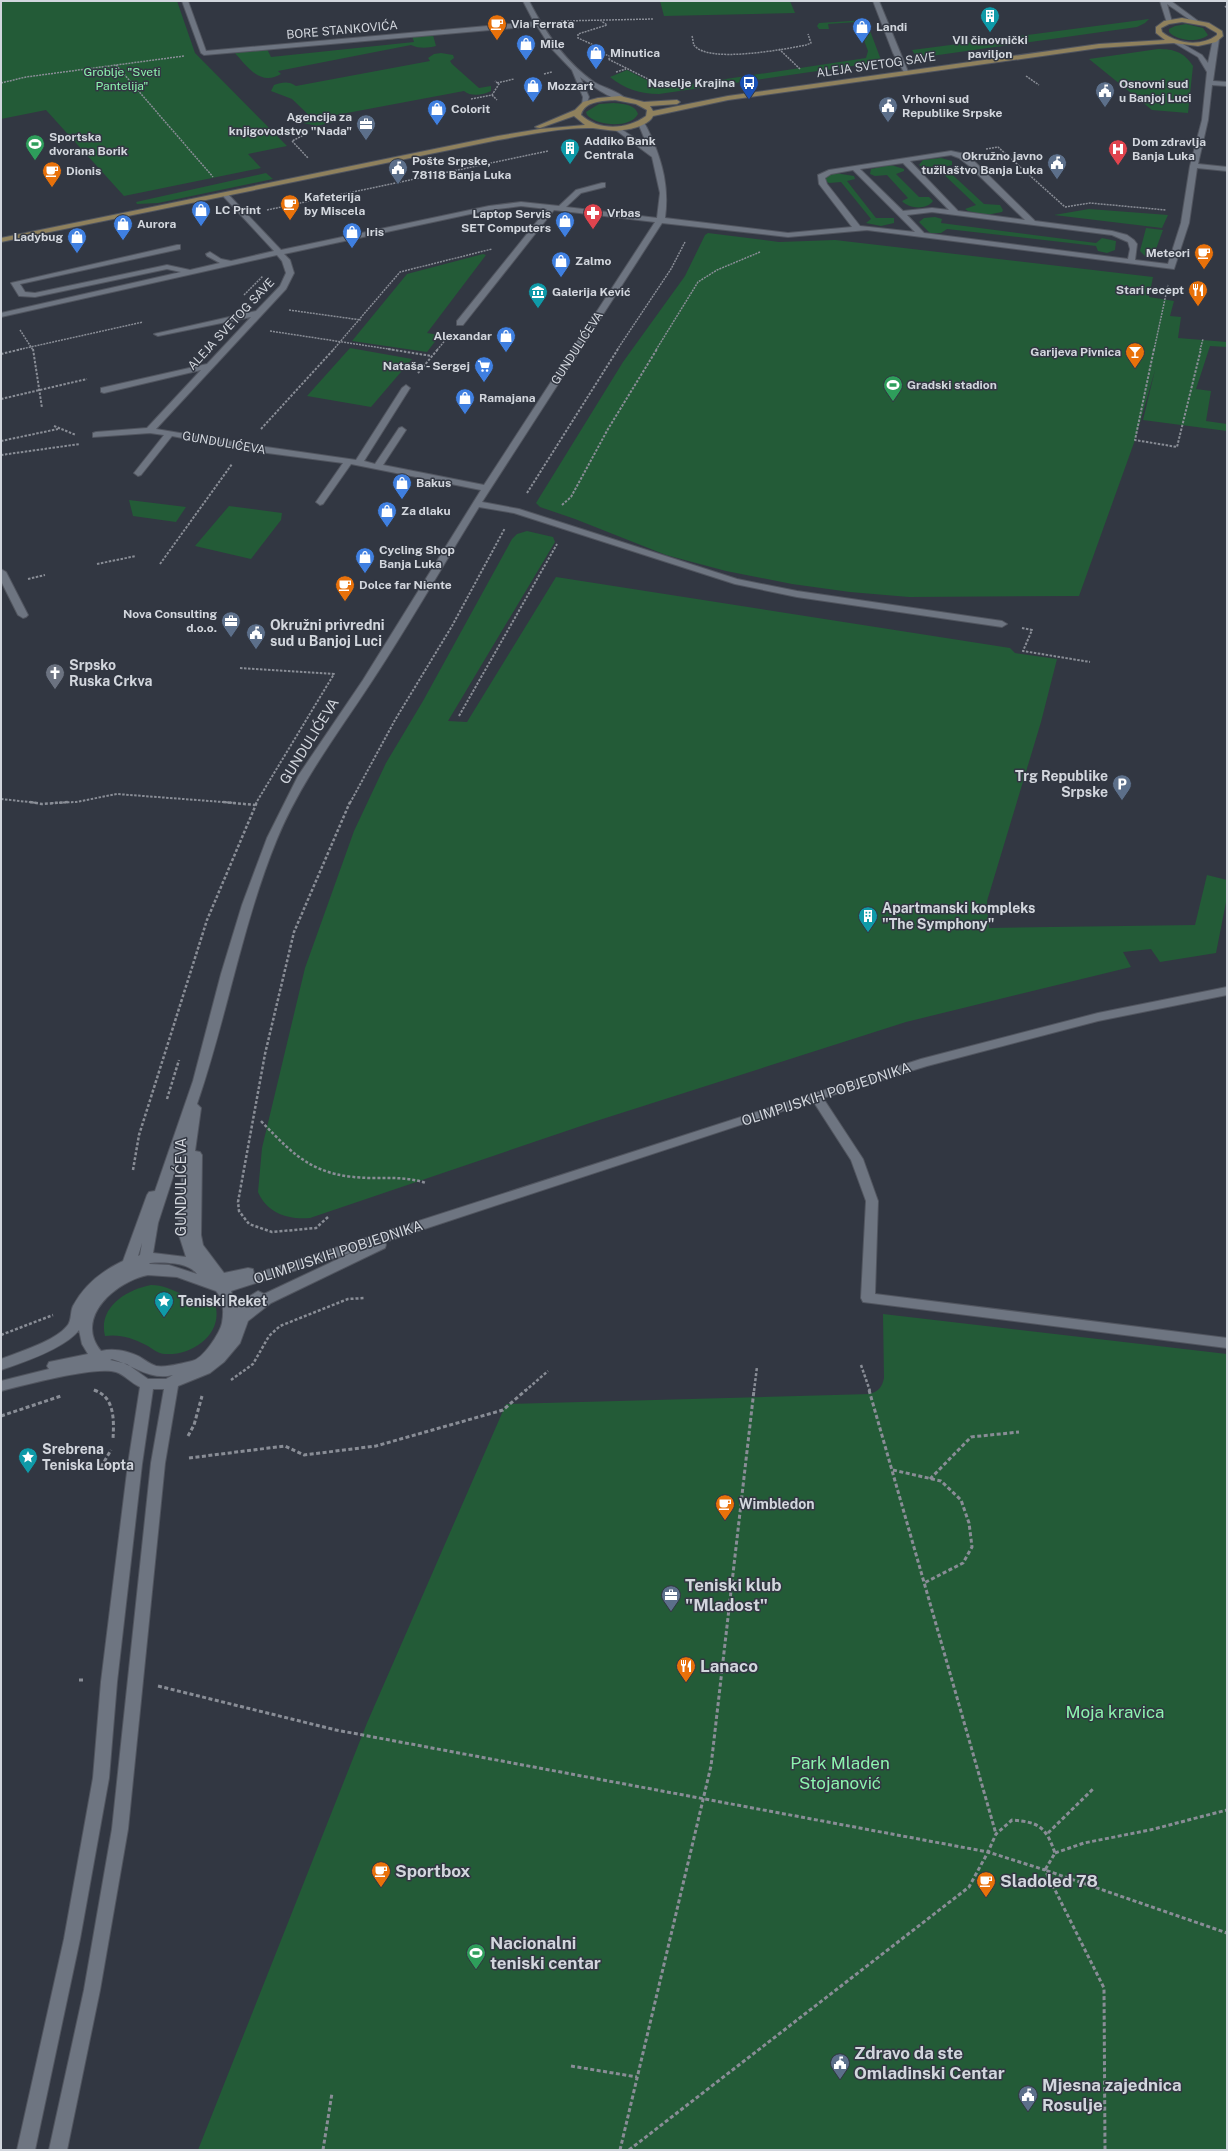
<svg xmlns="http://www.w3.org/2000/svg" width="1228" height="2151" font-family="'Public Sans',sans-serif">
<rect width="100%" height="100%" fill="#323742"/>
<!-- green -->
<path fill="#235b37" d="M1,1H177L195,53L287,146L248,154L261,168L124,196L46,110L1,119Z
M660,1H790L795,13L664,16Z
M1149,19L1145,23L1137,27L917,58L912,50Z
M866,20L881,60L880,62L659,94C640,94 625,89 610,77L627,70L658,86L673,87L866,58L868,51L857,22L828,24L829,29H819L817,26L819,23Z
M1186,24L1203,28L1208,35C1199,43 1177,41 1169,32V29L1175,26Z
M433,35L436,46C428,48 420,49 411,45L278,71L281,74C260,87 247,66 234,52L267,49L271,57L414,42L412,36Z
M1158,49C1174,49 1184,52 1193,66L1188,113L1152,110L1089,59Z
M441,53L453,55L454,58L450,61L452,64L479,88L491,86V91C483,95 471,97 464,91L331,116L335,120L333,122L317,126L303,123L315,121L292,99L271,91L274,85C282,82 289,81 296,86L430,61L428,58L434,54Z
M614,103C623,104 635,104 638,114C630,129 597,126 587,115L586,112L599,104Z
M941,158L952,161V165L944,167L984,204L1000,205L1003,210L1002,212L986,215L968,211L965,209L976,205L936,167L923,168L919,165L923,160Z
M891,165L904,169V171L896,174L919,197H929L933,201C927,210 909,209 902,201L908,198L887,175L875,176L870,174L871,169Z
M266,173L273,179L158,203L137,204L136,202Z
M835,173L854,176L855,179L847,181L876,218H894V223L881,226L866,223L871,219L841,182L829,183L824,180L825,177Z
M1089,209L1168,215L1162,228L1054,215Z
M935,217L942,219L941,223L1096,243L1102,238L1116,241L1115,250L1107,253L1098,251L1096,246L947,229L941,233H930L919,222L924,218Z
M1146,228L1163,230L1153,257L1145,256L1140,251Z
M708,233L779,242L835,240L1153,277L1149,297L1174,301L1170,316L1181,317L1178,338L1227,342V347L1210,346L1196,389L1211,391L1206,421L1227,424V431L1143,420L1155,370L1135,440L1079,596L909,597L850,592L792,584L726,571L666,555L575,519L540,507L536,503L623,362L685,276L705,235Z
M483,254L486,255L427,333L440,335L427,352L352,341L407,274Z
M350,348L412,359L371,407L307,396Z
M129,500L186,507L176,522L133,516Z
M229,506L282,513L281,520L251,559L195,546Z
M527,531L553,537L555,542L448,721L467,722L556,577L1010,648L1015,653L1057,659L1041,722L987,901L989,928L1195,925L1207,875L1227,880V897L1216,953L1160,962L1151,949L1123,952L1131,967L906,1022L590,1123L310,1218C288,1220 267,1213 258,1192L262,1148L305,968L354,831L386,763L423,701L512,539L517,534Z
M151,1285C175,1285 191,1305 215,1304C224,1333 193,1356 165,1354C158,1354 152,1348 146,1345C132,1338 120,1334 105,1336C98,1308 125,1290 151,1285Z
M883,1314L1227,1354V2150H198L367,1723L506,1404L870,1394C879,1391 882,1387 884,1378Z"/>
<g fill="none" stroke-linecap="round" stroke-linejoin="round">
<!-- minor casing -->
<g stroke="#51555f" stroke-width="2">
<path id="minor" d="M182,1H188L206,51L534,22L523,1H529C545,32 565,62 594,82C604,88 618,91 626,99C618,105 588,83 580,77L589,97L586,105H582L583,97L572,70L551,48L537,26L204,55L201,53Z
M873,1H879L909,74H905L893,53Z
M1160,1H1171L1198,21L1193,22L1167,4L1172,22L1167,23Z
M1216,37L1219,39L1213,81L1227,82V86L1212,85L1208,120L1198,164L1227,167V171L1197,168L1189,223L1174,269L867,230L788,237L662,223L482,502L519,509L737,579L797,591L1002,621L1007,624L1002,627L797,597L735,584L514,513L479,507C443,565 409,625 372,681C338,733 301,781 277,839C242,924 227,1017 197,1104L201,1108L195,1151L200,1152L202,1155L201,1235L203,1245L224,1273L248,1268L253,1269L254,1274L921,1059L1098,1013L1227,987V995L1098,1021L927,1066L823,1098L863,1159L878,1201L875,1294L1227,1338V1348L863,1302L861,1298L866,1201L851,1160L813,1101L385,1242L386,1245L385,1248L271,1303L248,1321L240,1343L224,1362L210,1373L178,1386L165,1463L128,1829L100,1990L67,2150H49L84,1990L112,1829L151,1463L164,1389H153L142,1464L117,1682L109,1778L80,1939L35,2150H17L64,1939L93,1778L101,1682L128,1464L140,1387C131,1383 125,1375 116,1372C94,1366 26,1385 1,1391V1381L49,1369L47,1366L49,1362L54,1361L88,1354L82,1344L79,1330C66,1348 22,1363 1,1370V1359C19,1352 55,1341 67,1326C72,1321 70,1312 73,1306C84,1285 102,1271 123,1261L147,1195L149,1192L155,1191L193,1081L221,974L242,905L267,838L298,776L363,680L481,490L351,464L323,504L320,505L316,502L343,463L245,450L172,436L141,475L138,476L134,473L164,435L150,433L93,437V433L96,432L147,428L201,370L104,393L101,392V388L207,364L251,317L158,336L154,334L256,311L280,286L286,273L282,261L277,255L1,317V313L181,272L167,269L35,297L19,296L11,283L177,245H180V249L20,284L25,292L35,293L167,265L190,270L220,263L207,256L206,254L210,252L221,259L231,261L274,251L224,197L223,195L227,193L281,250L489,206L521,202L559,206L576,190L602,183H605V187L581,193L566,207L657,218L660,193L652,157L613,128L618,127L648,147L638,123L641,121C646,123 648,131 651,136C663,164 669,188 665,218L788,233L852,227L819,184L818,175L829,170L951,151L965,154L974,161L1035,221L1112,231L1127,235L1134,240L1137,244L1135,260L1168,264L1181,223L1190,166L1202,120L1207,72L1198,57L1171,41L1176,40L1202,55L1208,63L1213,39ZM951,155L959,158L968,165L1025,220L958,211L910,161ZM903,163L949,210L932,208L903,211L860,169ZM853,170L915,232L860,226L827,184L825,178L831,174ZM521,206L547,209L457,321V325H463L554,210L655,222L484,485L383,465L406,430L402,427L399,428L375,464L364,461L410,388L406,385L402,388L356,460L245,444L156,429L286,289L294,273L290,260L284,254L489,210ZM932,212L1112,235L1128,242L1130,249L1128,259L924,233L907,215ZM184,1143L178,1232L186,1257L153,1253L158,1223ZM142,1243L140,1255L138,1256ZM353,1252L264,1294L258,1291L236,1305L231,1291ZM150,1263C163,1262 188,1262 197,1274L169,1265L149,1264ZM148,1275L177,1277L216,1291C224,1300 224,1312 222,1323C220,1333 203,1359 192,1361C183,1363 166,1368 156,1366C150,1364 145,1360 140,1357C128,1351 114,1348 101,1351C73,1317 117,1281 148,1275ZM112,1359C133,1365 150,1381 173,1375L166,1379H148L127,1364L110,1360Z
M1,569L6,572L28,615L26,617L23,618L18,615L1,581Z"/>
</g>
<!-- major casing -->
<g stroke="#51555f" stroke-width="2">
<path id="major" d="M1182,18L1209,23L1222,31L1223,36L1216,42L1198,46L1173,43L1099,48L728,100L653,116C649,125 633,129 623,130C613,132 603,129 593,128C563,127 528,135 498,140L1,242V238L498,136L540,129L585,125L574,116L540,128L535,127L575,110L583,102L598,98L620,96L644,102L677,100L680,102L677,104L650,106L653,111L728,96L1099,44L1165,40L1156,33V27L1164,21ZM1182,22L1205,26L1217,33V35C1201,47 1177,44 1162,32L1161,28L1169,24ZM615,100L636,104L647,110L646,116C626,130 599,131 581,115C584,101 603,101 615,100Z"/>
</g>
<!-- path-far3 -->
<path stroke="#898d96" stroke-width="1.5" stroke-dasharray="2 1" stroke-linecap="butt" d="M1225,6L1227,8
M600,20L607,25L578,34V38L598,47L593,50L612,57L608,59L658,84
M561,21L653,19
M692,36C693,39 693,43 694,45C707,64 786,49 806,45L811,43L808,34
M779,49L800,69
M591,58L604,54
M116,65L213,177
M616,72L626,69
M544,74L552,72
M1026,76L1039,85
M1,83L26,77L184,56
M497,83L514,79
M492,95L497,100
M471,99L492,95L499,84L495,81
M308,133L292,141L308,158
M986,149L998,147L1065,207
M1065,207L1090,203L1166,210
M267,210L548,151
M244,295L263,276
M289,310L361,320
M20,330L33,350
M270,331L395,350
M17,350L143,322
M333,350L400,272L492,249
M437,350L448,337
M617,350L671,269L685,242
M656,350L698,282L717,270L760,252
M1154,350L1168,285
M1200,350L1203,339"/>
<!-- path-far2 -->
<path stroke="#898d96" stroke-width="2" stroke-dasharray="2.5 1.5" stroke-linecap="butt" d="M33,349L42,408
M388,349L432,356
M1154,349L1135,440L1177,447L1201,349
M1,354L22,349
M418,373L438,349
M1,399L87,379
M54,426L76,435
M261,429L334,349
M1,441L58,429
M1,455L80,444
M527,493L618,349
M562,505L571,497L608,429L657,349
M97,564L136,556
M160,564L232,464
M28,579L45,575
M1022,628L1032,630L1023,651L1090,662
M240,668L334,674L256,803
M459,716L557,544
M1,799L38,803
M51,803L76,802L117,794L236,803
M350,803L395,720L452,626L505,528"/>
<!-- path-far1 -->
<path stroke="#898d96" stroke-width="2.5" stroke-dasharray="3 2" stroke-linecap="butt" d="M30,802L42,804L68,802
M223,802L255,805
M167,1099L179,1060
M261,1121C297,1159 316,1177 371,1178C390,1178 408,1177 426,1183
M133,1170L139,1135L207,920L257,802
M328,1217L316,1228L272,1232L249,1224L239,1211L238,1202L265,1054L294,932L350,802
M1,1335L53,1315
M861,1365L870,1391
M231,1380L253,1364L269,1336L280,1326L348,1299L365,1298
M94,1390L96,1391
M525,1391L548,1371
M754,1391L757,1367"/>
<!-- path -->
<path stroke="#898d96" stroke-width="3" stroke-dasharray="4 2.5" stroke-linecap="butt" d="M94,1390C115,1397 114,1420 113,1439
M869,1390L996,1834
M1,1416L61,1396
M188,1436L194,1425L202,1396
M189,1458L285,1446L304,1455L376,1446L503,1410L526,1390
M101,1467L111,1450
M893,1470L941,1481L961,1500L969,1523L972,1547L963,1563L924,1583
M930,1479L971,1437L1019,1432
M79,1680H85
M158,1686L336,1730L988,1852L996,1834L1012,1820C1039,1822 1046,1827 1055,1853L1045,1870L1227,1933
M1048,1833L1094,1788
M1055,1853L1084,1843L1150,1830L1227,1810
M571,2066L637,2077
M323,2150L332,2093
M620,2150L711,1766L754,1390
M629,2150L969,1887L988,1852L1045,1870L1104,1988L1105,2150"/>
<!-- minor -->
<use href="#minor" fill="#6e7581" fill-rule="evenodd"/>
<!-- major -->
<use href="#major" fill="#8f815d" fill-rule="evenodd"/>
</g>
<!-- icons -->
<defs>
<g id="building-pin" transform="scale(1)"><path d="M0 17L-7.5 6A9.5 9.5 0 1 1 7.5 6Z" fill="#0f9aa8" stroke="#323742"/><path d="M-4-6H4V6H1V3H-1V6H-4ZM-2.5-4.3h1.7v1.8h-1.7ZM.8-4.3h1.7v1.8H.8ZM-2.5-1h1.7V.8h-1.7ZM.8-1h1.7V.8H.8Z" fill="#fff"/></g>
<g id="cafe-pin" transform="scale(1)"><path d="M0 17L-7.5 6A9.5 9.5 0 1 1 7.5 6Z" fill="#e8710a" stroke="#323742"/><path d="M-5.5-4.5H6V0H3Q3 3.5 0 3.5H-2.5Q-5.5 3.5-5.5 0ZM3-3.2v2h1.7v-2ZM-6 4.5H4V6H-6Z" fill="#fff"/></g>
<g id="shop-pin" transform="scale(1)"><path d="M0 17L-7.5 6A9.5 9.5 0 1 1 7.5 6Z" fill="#3f7fe0" stroke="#323742"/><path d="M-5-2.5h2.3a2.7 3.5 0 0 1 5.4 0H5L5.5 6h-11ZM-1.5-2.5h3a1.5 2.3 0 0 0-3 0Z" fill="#fff"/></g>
<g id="bus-pin" transform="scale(1)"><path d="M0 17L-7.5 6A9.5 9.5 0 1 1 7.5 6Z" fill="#1a4fb4" stroke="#323742"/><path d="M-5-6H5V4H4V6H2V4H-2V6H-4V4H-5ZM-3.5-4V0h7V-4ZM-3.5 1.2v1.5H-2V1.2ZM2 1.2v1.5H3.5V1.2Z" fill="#fff"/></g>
<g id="civic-pin" transform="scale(1)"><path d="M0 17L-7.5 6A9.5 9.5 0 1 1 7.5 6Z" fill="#5c6f8a" stroke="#323742"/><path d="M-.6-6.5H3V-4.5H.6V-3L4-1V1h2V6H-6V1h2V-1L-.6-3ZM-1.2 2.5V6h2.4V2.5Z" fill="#fff"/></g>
<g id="office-pin" transform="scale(1)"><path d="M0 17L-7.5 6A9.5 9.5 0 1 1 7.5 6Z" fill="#5c6f8a" stroke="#323742"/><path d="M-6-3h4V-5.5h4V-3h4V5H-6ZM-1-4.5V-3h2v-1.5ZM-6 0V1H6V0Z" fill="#fff"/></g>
<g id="stadium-pin" transform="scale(1)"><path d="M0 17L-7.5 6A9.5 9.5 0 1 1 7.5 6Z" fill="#2e9e5b" stroke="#323742"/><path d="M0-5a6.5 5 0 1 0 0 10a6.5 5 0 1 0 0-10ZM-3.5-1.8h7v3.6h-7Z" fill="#fff"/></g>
<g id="hospital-pin" transform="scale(1)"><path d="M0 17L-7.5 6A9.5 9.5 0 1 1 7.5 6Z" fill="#e0444e" stroke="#323742"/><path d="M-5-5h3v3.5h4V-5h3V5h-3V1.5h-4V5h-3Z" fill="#fff"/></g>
<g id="pharmacy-pin" transform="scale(1)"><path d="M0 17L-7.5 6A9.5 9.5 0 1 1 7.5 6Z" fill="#e0444e" stroke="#323742"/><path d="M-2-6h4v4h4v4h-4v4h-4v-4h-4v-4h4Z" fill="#fff"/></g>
<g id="restaurant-pin" transform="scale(1)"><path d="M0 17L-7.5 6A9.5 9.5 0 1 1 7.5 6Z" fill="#e8710a" stroke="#323742"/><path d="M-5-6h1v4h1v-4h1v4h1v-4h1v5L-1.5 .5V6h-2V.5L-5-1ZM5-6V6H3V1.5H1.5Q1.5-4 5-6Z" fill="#fff"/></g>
<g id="museum-pin" transform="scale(1)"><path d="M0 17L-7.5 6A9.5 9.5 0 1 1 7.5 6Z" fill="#0f9aa8" stroke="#323742"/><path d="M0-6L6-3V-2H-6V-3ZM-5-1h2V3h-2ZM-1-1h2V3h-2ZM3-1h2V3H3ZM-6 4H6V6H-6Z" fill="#fff"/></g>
<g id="bar-pin" transform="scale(1)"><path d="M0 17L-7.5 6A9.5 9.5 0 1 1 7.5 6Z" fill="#e8710a" stroke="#323742"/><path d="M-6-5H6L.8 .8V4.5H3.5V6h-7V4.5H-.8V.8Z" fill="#fff"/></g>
<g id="supermarket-pin" transform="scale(1)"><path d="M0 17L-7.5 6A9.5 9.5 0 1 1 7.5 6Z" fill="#3f7fe0" stroke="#323742"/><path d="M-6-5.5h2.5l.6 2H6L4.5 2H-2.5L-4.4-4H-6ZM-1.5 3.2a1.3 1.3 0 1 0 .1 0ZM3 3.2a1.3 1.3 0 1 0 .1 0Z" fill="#fff"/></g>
<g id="church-pin" transform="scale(1)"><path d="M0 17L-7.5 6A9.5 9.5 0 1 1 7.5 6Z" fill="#6b7280" stroke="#323742"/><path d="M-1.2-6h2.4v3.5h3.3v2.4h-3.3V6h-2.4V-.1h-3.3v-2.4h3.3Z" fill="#fff"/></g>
<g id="parking-pin" transform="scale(1)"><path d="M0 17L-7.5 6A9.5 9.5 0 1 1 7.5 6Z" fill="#5c6f8a" stroke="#323742"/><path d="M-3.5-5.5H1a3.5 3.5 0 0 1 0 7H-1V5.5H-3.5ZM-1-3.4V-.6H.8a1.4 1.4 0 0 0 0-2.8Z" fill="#fff"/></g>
<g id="sight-pin" transform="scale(1)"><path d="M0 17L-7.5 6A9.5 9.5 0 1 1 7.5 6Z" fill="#0f9aa8" stroke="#323742"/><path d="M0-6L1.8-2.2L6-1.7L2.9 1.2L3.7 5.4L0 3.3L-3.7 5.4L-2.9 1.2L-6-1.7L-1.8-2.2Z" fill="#fff"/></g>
</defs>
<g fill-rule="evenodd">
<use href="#building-pin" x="990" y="16"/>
<use href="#cafe-pin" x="497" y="24"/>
<use href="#shop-pin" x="862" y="27"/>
<use href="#shop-pin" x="526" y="44"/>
<use href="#shop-pin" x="596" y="53"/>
<use href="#bus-pin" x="749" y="83"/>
<use href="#shop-pin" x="533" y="86"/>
<use href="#civic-pin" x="1105" y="91"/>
<use href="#civic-pin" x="888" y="106"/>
<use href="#shop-pin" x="437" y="109"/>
<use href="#office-pin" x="366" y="124"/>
<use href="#stadium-pin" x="35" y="144"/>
<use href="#building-pin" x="570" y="148"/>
<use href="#hospital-pin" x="1118" y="149"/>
<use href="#civic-pin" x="1057" y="163"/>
<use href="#civic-pin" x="398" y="168"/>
<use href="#cafe-pin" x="52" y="171"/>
<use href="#cafe-pin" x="290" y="204"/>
<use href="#shop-pin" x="201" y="210"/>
<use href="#pharmacy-pin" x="593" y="213"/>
<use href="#shop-pin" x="565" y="221"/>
<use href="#shop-pin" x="123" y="224"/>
<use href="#shop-pin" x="352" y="232"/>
<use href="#shop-pin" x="77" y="237"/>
<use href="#cafe-pin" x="1204" y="253"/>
<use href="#shop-pin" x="561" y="261"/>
<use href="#restaurant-pin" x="1198" y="290"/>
<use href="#museum-pin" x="538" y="292"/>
<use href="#shop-pin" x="506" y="336"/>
<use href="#bar-pin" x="1135" y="352"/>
<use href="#supermarket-pin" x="484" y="366"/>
<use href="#stadium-pin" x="893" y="385"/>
<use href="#shop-pin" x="465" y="398"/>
<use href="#shop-pin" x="402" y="483"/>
<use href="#shop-pin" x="387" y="511"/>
<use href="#shop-pin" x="365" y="557"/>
<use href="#cafe-pin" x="345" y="585"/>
<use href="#office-pin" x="231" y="621"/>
<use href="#civic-pin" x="256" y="633"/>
<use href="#church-pin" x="55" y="673"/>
<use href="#parking-pin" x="1122" y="784"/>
<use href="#building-pin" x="868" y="916"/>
<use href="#sight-pin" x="164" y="1301"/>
<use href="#sight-pin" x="28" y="1457"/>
<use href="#cafe-pin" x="725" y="1504"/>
<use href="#office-pin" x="671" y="1595"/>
<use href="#restaurant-pin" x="686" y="1666"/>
<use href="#cafe-pin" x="381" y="1871"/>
<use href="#cafe-pin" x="986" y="1881"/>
<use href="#stadium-pin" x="476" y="1953"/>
<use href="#civic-pin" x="840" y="2063"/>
<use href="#civic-pin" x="1028" y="2095"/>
</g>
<g text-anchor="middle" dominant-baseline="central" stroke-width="3" stroke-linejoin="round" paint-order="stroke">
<!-- far-poi labels -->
<g font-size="12" font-weight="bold" fill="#d2d6dd" stroke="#323742" text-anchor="start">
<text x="511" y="24">Via Ferrata</text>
<text x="876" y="27">Landi</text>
<text x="990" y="40" text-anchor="middle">VII činovnički<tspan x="990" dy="14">paviljon</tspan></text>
<text x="540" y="44">Mile</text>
<text x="610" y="53">Minutica</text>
<text x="735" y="83" text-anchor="end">Naselje Krajina</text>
<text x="1119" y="84">Osnovni sud<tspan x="1119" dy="14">u Banjoj Luci</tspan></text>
<text x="547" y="86">Mozzart</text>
<text x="902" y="99">Vrhovni sud<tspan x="902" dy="14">Republike Srpske</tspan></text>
<text x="451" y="109">Colorit</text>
<text x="352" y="117" text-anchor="end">Agencija za<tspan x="352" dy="14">knjigovodstvo "Nada"</tspan></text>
<text x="49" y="137">Sportska<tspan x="49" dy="14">dvorana Borik</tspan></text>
<text x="584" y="141">Addiko Bank<tspan x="584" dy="14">Centrala</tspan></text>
<text x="1132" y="142">Dom zdravlja<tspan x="1132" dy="14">Banja Luka</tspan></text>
<text x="1043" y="156" text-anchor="end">Okružno javno<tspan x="1043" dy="14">tužilaštvo Banja Luka</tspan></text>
<text x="412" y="161">Pošte Srpske,<tspan x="412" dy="14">78118 Banja Luka</tspan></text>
<text x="66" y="171">Dionis</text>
<text x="304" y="197">Kafeterija<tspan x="304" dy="14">by Miscela</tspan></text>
<text x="215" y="210">LC Print</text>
<text x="607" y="213">Vrbas</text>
<text x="551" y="214" text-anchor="end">Laptop Servis<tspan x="551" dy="14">SET Computers</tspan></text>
<text x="137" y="224">Aurora</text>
<text x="366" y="232">Iris</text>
<text x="63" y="237" text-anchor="end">Ladybug</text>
<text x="1190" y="253" text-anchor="end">Meteori</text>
<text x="575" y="261">Zalmo</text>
<text x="1184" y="290" text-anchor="end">Stari recept</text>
<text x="552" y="292">Galerija Kević</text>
<text x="492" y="336" text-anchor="end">Alexandar</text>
<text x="1121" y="352" text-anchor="end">Garijeva Pivnica</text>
<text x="470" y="366" text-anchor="end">Nataša - Sergej</text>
<text x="907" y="385">Gradski stadion</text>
<text x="479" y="398">Ramajana</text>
<text x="416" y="483">Bakus</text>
<text x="401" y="511">Za dlaku</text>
<text x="379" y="550">Cycling Shop<tspan x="379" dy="14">Banja Luka</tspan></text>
<text x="359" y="585">Dolce far Niente</text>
<text x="217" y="614" text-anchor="end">Nova Consulting<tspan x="217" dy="14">d.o.o.</tspan></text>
</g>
<!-- far-street labels -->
<g font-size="12" fill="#d2d6dd" stroke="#323742">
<text transform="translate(342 30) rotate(-5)">BORE STANKOVIĆA</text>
<text transform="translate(876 65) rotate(-8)">ALEJA SVETOG SAVE</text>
<text transform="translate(231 324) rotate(-47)">ALEJA SVETOG SAVE</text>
<text transform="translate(577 348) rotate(-57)">GUNDULIĆEVA</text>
<text transform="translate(224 443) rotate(10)">GUNDULIĆEVA</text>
</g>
<!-- far-park labels -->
<g font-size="12" fill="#8cf4ae" stroke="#323742">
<text x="122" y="72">Groblje "Sveti<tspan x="122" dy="14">Pantelija"</tspan></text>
</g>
<!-- poi labels -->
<g font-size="14" font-weight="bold" fill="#d2d6dd" stroke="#323742" text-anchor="start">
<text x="270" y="625">Okružni privredni<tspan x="270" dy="16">sud u Banjoj Luci</tspan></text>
<text x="69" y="665">Srpsko<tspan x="69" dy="16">Ruska Crkva</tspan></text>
<text x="1108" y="776" text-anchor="end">Trg Republike<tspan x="1108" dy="16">Srpske</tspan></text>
<text x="882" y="908">Apartmanski kompleks<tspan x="882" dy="16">"The Symphony"</tspan></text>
<text x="178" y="1301">Teniski Reket</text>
<text x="42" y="1449">Srebrena<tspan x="42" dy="16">Teniska Lopta</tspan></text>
<text x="739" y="1504">Wimbledon</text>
</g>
<!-- street labels -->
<g font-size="14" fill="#d2d6dd" stroke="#323742">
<text transform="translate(309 741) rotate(-58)">GUNDULIĆEVA</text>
<text transform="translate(826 1094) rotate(-18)">OLIMPIJSKIH POBJEDNIKA</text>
<text transform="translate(181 1187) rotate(-90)">GUNDULIĆEVA</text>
<text transform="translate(338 1252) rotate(-18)">OLIMPIJSKIH POBJEDNIKA</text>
</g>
<!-- near-poi labels -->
<g font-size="17" font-weight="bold" fill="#d2d6dd" stroke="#323742" text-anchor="start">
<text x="685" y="1585">Teniski klub<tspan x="685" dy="20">"Mladost"</tspan></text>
<text x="700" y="1666">Lanaco</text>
<text x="395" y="1871">Sportbox</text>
<text x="1000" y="1881">Sladoled 78</text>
<text x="490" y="1943">Nacionalni<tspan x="490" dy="20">teniski centar</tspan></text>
<text x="854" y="2053">Zdravo da ste<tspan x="854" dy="20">Omladinski Centar</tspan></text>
<text x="1042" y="2085">Mjesna zajednica<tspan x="1042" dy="20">Rosulje</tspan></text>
</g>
<!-- near-park labels -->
<g font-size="17" fill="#8cf4ae" stroke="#323742">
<text x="1115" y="1712">Moja kravica</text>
<text x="840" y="1763">Park Mladen<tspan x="840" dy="20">Stojanović</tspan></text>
</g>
</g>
<!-- border -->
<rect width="1228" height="2151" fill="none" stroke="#d2d6dd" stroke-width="4"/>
</svg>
